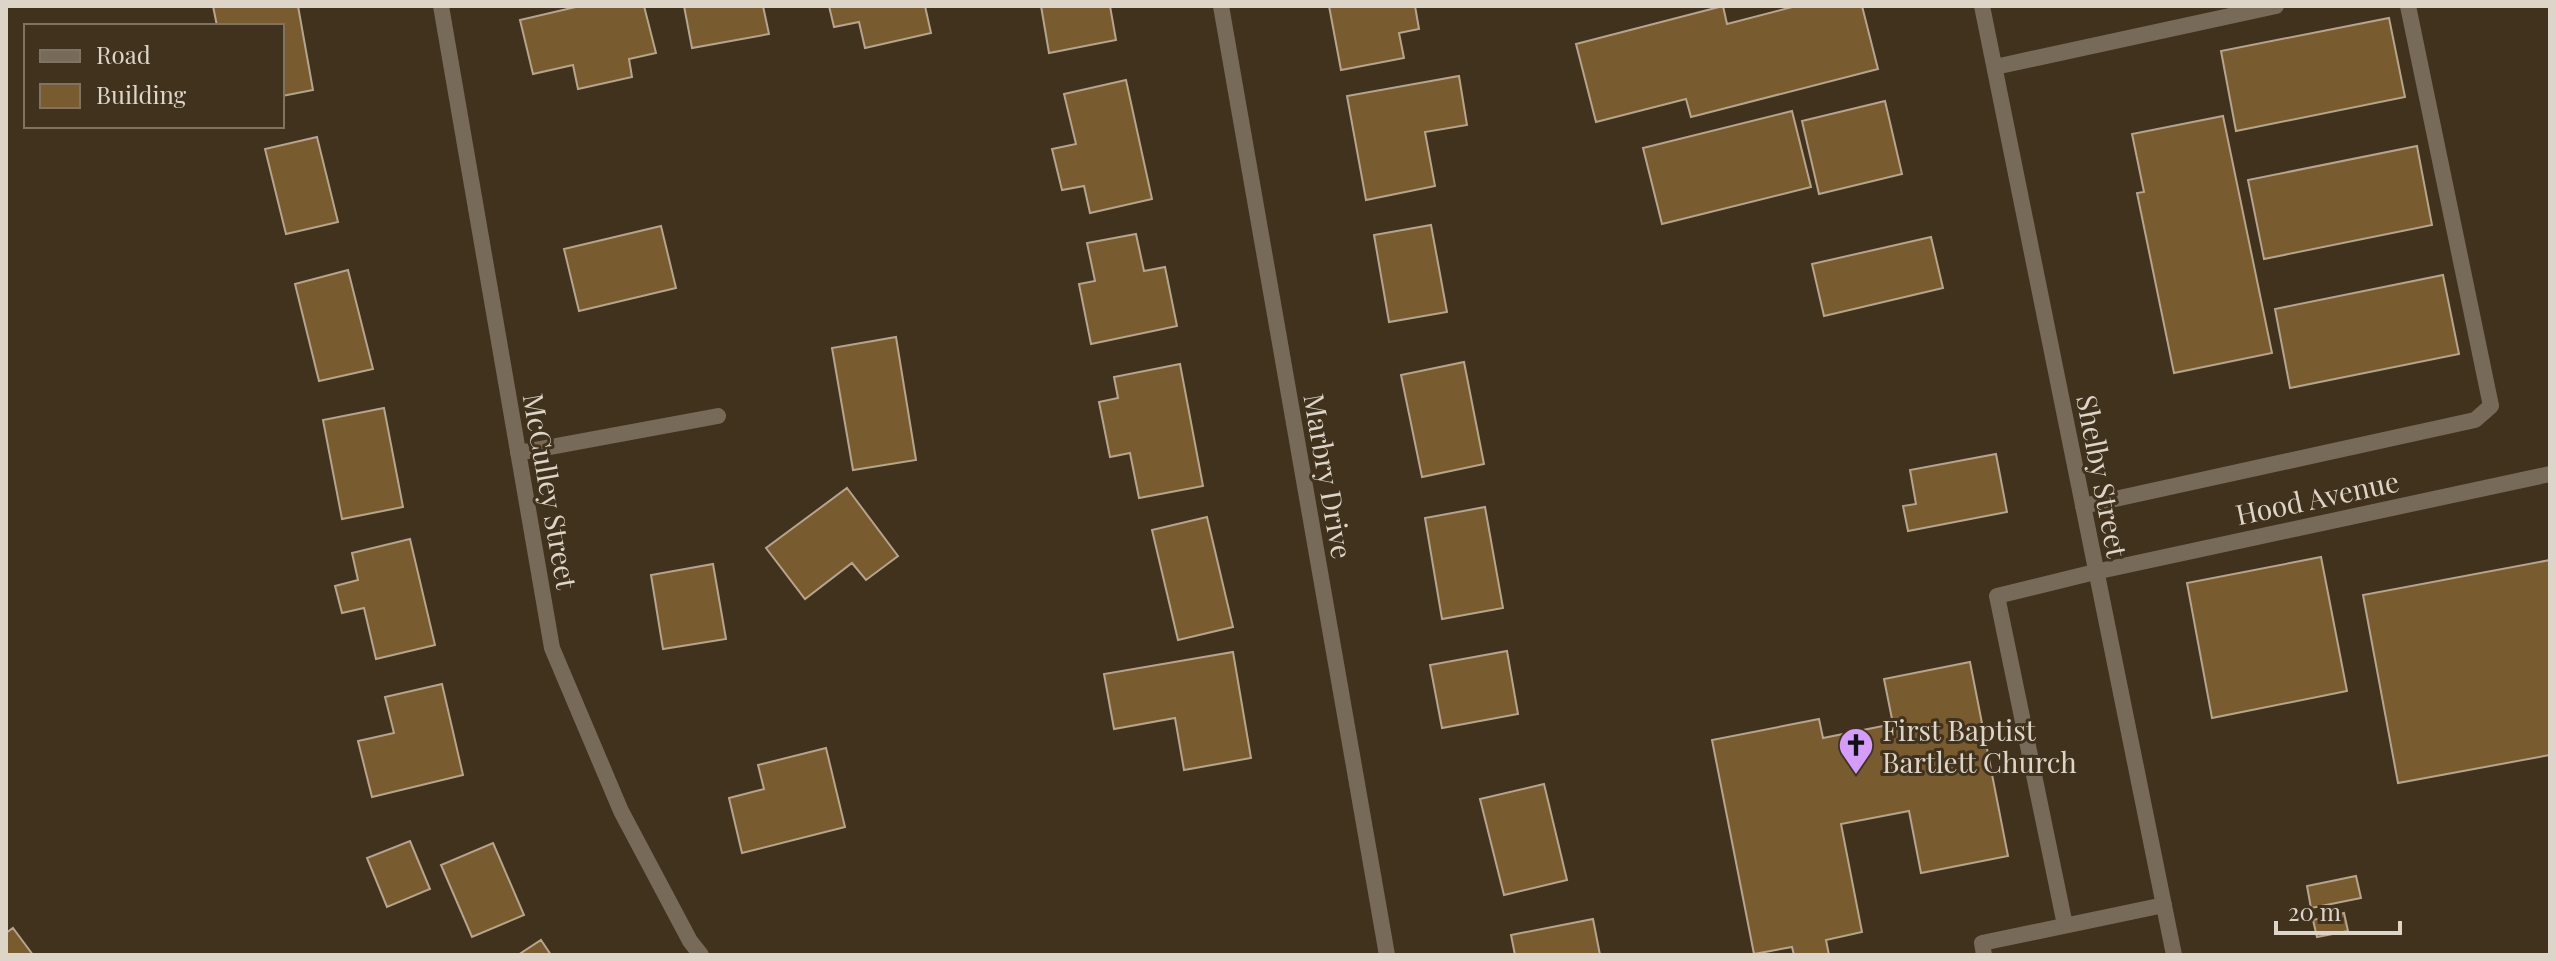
<svg xmlns="http://www.w3.org/2000/svg" width="2556" height="961" font-family="'Playfair Display',serif">
<rect width="100%" height="100%" fill="#41321e"/>
<!-- building -->
<path fill="#795b30" stroke="#b6a48d" stroke-width="2" d="M213,6H298L313,90L282,96V26H217Z
M580,6H644L656,53L629,59L632,77L578,89L573,65L533,74L520,20Z
M684,6H763L769,34L692,48Z
M829,6H925L931,33L865,48L859,22L834,27Z
M1041,6H1110L1116,40L1049,53Z
M1329,6H1415L1419,29L1399,33L1404,58L1341,70Z
M1723,6L1727,24L1796,6H1862L1878,69L1691,117L1686,99L1596,122L1576,44Z
M2389,18L2405,97L2236,131L2221,51Z
M1459,76L1467,125L1425,132L1435,186L1366,200L1347,96Z
M1126,80L1152,199L1090,213L1084,186L1062,190L1052,149L1076,144L1064,94Z
M1885,101L1902,174L1819,194L1802,121Z
M1792,111L1811,187L1662,224L1643,148Z
M2223,116L2272,353L2174,373L2137,193L2144,192L2132,134Z
M317,137L338,222L286,234L265,149Z
M2417,146L2432,225L2264,259L2248,180Z
M1431,225L1447,312L1389,322L1374,235Z
M661,226L676,288L579,311L564,249Z
M1136,234L1144,271L1165,267L1177,326L1091,344L1079,284L1095,281L1087,243Z
M1931,237L1943,288L1824,316L1812,264Z
M348,270L373,369L319,381L295,284Z
M2443,275L2459,354L2290,388L2275,309Z
M896,337L916,460L853,470L832,348Z
M1464,362L1484,464L1422,477L1401,375Z
M1180,364L1203,486L1139,498L1130,453L1110,457L1099,402L1118,398L1114,377Z
M384,408L403,507L342,519L323,420Z
M1996,454L2007,512L1908,531L1903,506L1916,504L1910,470Z
M847,488L898,556L866,580L852,563L805,599L766,548Z
M1485,507L1503,608L1442,619L1425,518Z
M1207,517L1233,627L1178,640L1152,530Z
M410,539L435,645L376,659L364,608L342,613L335,586L358,580L352,553Z
M2321,557L2347,691L2212,718L2187,583Z
M2550,560V755L2398,783L2363,595Z
M713,564L726,639L663,649L651,575Z
M1507,651L1518,714L1442,728L1430,665Z
M1233,652L1251,758L1184,770L1175,718L1114,729L1104,674Z
M1970,662L2008,856L1921,873L1909,811L1841,824L1862,932L1826,940L1829,955H1794L1792,947L1754,954L1712,740L1819,719L1823,738L1893,724L1884,679Z
M442,684L463,775L372,797L358,741L394,733L385,697Z
M826,748L845,827L742,853L729,798L764,789L758,765Z
M1544,784L1567,880L1504,895L1480,799Z
M410,841L430,889L387,907L367,858Z
M493,843L524,915L472,937L441,865Z
M2356,876L2361,898L2311,908L2307,886Z
M2344,913L2348,931L2317,937L2313,920Z
M1593,919L1600,955H1515L1511,935Z
M13,928L33,955H6V933Z
M541,940L551,955H518Z"/>
<g fill="none" stroke-linecap="round" stroke-linejoin="round">
<!-- service -->
<path stroke="#786a58" stroke-width="16" d="M1995,67L2276,6
M2083,506L2475,420L2491,406L2408,6
M2065,925L1997,596L2095,572
M1984,955L1982,943L2164,905"/>
<!-- minor -->
<path stroke="#786a58" stroke-width="16" d="M441,6L552,648L621,811L690,941L701,955
M1221,6L1387,955
M1982,6L2174,955
M518,453L718,416
M2095,572L2550,474"/>
</g>
<!-- icons -->
<defs>
<g id="church-pin" transform="scale(1.8)"><path d="M0 17L-7.5 6A9.5 9.5 0 1 1 7.5 6Z" fill="#d49cfc" stroke="#41321e"/><path d="M-1.2-6h2.4v3.5h3.3v2.4h-3.3V6h-2.4V-.1h-3.3v-2.4h3.3Z" fill="#111"/></g>
</defs>
<g fill-rule="evenodd">
<use href="#church-pin" x="1856" y="745"/>
</g>
<g text-anchor="middle" dominant-baseline="central" stroke-width="6" stroke-linejoin="round" paint-order="stroke">
<!-- street labels -->
<g font-size="28" fill="#ded5c9" stroke="#41321e">
<text transform="translate(1329 476) rotate(80)">Marbry Drive</text>
<text transform="translate(2103 476) rotate(79)">Shelby Street</text>
<text transform="translate(551 491) rotate(80)">McCulley Street</text>
<text transform="translate(2317 497) rotate(-12)">Hood Avenue</text>
</g>
<!-- poi labels -->
<g font-size="28" fill="#ded5c9" stroke="#41321e" text-anchor="start">
<text x="1882" y="729">First Baptist<tspan x="1882" dy="32">Bartlett Church</tspan></text>
</g>
</g>
<!-- border -->
<rect width="2556" height="961" fill="none" stroke="#ded5c9" stroke-width="16"/>
<!-- legend -->
<rect x="24" y="24" width="260" height="104" fill="#41321e" stroke="#807362" stroke-width="2"/>
<rect x="40" y="50" width="40" height="12" fill="#786a58" stroke="#807362" stroke-width="2"/>
<text x="96" y="64" font-size="24" fill="#ded5c9">Road</text>
<rect x="40" y="84" width="40" height="24" fill="#795b30" stroke="#807362" stroke-width="2"/>
<text x="96" y="104" font-size="24" fill="#ded5c9">Building</text>
<!-- scale -->
<path d="M2276 921v12h124v-12" fill="none" stroke="#ded5c9" stroke-width="4"/>
<text x="2288" y="921" font-size="24" fill="#ded5c9" stroke="#41321e" stroke-width="6" paint-order="stroke">20 m</text>
</svg>
